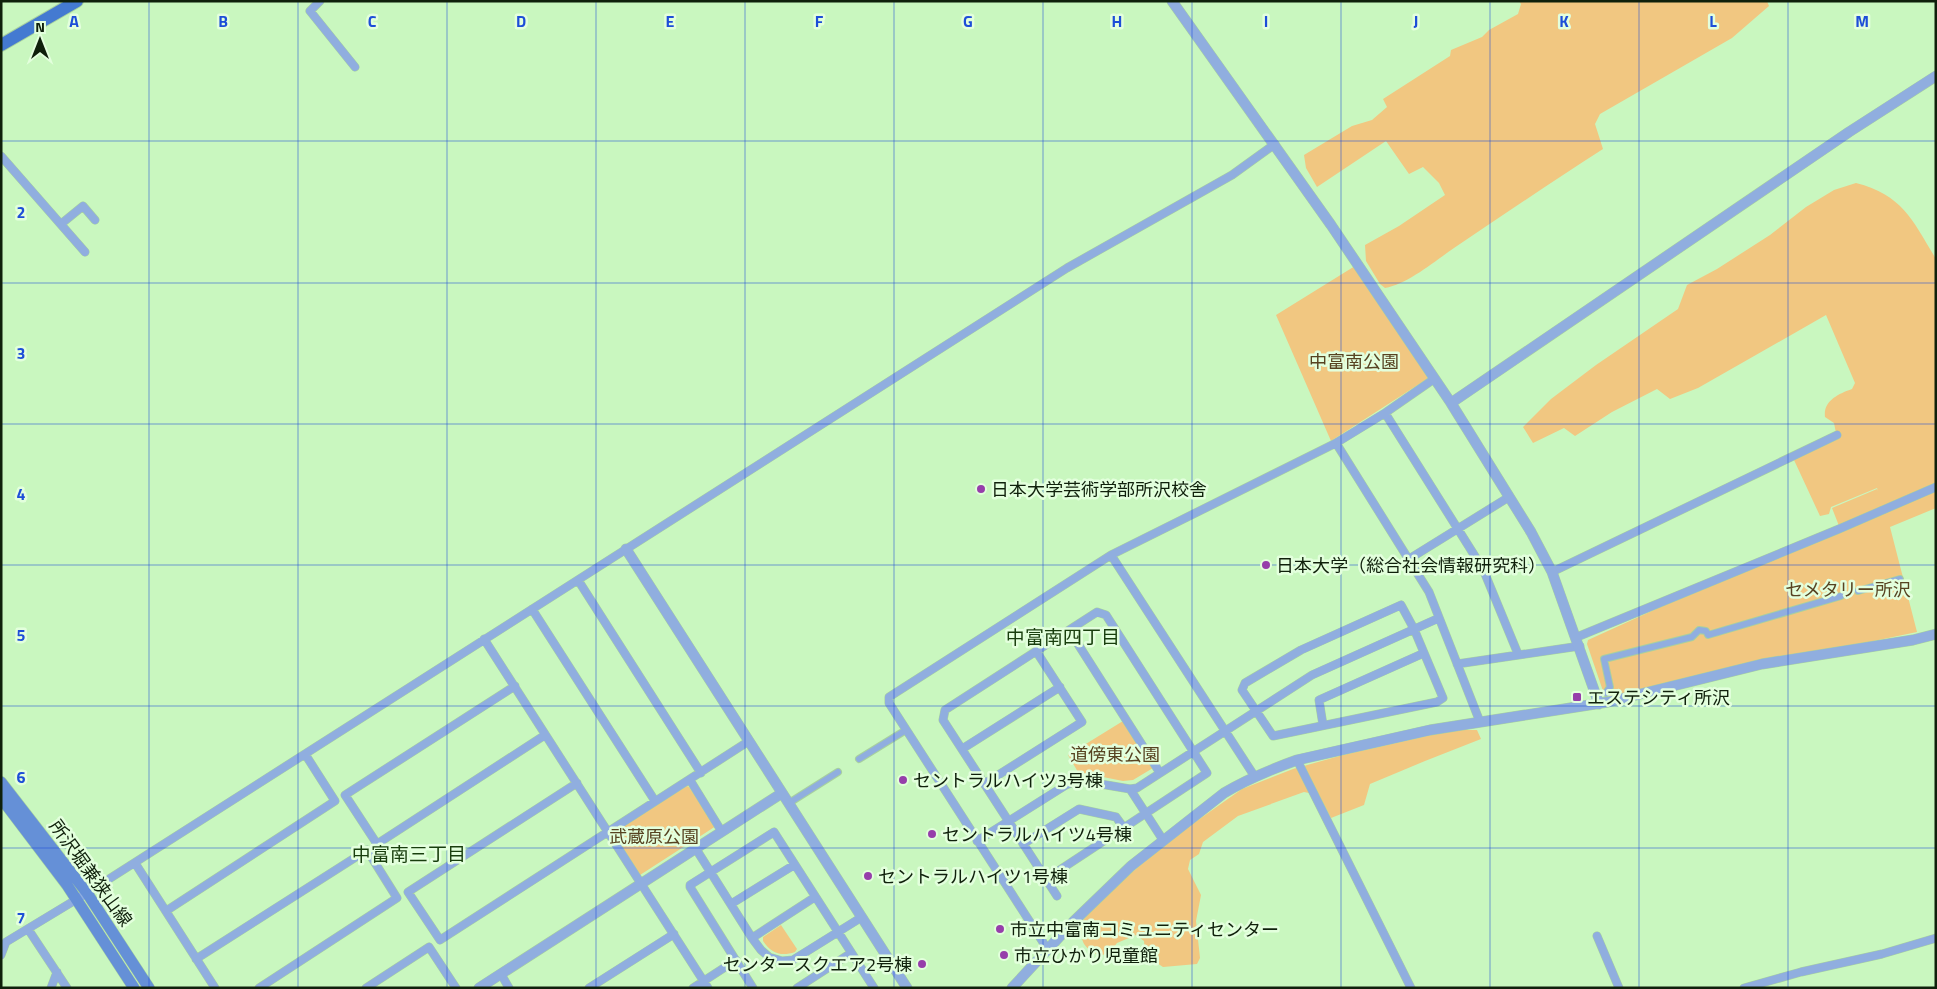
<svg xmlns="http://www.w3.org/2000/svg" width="1937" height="989" font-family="'Titillium Web','Noto Sans JP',sans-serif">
<rect width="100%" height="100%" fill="#c9f7bf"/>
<!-- green -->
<path fill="#f1c781" d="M1519,1H1767L1769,6L1732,38L1600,114L1595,124L1603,149C1553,181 1503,215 1454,248C1435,261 1408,284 1385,288L1380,284L1366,261L1365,245L1399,226L1445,195L1439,183L1423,167L1409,174L1386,141L1317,187L1306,168L1304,155L1352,126L1372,120L1387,107L1383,99L1450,56L1451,50L1482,37L1489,30L1518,14L1521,4Z
M1856,183C1903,195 1913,221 1936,259V508L1890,527L1917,632L1610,696L1603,691L1587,644L1588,640L1689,594L1841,531L1832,508L1877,489L1878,491L1877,488L1831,507L1829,514L1820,516L1794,460L1800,456L1837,438L1834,423L1825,417C1823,401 1838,394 1852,389L1855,383L1826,315L1698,388L1670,399L1657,389L1612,412L1575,436L1564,428L1533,443L1523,427L1551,399L1596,365L1678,309L1687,285L1717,269L1770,235L1806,207L1834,190Z
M1355,266L1428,376L1427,379L1331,441L1276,315Z
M1123,721L1153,768L1133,780L1123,781L1078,772L1068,755Z
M1461,730H1477L1481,739L1425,761L1370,784L1364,805L1331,818L1319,795L1304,792L1238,816L1203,842L1199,854L1190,860L1188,869L1201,895L1196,921L1200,958L1197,964L1163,967L1145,955L1144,941L1136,935L1117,943L1110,952L1100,956C1082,946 1082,944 1080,924L1100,899L1174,837L1242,789L1293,769L1343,755L1431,735Z
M687,786L689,787L716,826L640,875L614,834V831Z
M781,925L797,949L795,952C781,957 771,953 763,941V937Z"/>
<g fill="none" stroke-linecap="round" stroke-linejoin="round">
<!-- pedestrian casing -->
<g stroke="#a8d09f" stroke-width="8">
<path id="pedestrian" d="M1858,591L1900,579
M1606,693L1610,687L1604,659L1692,637L1699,630L1706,631L1708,635L1841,596
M859,759L906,730
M789,803L838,772"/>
</g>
<!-- minor casing -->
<g stroke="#a8d09f" stroke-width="9">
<path id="minor" d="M320,1L310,11L355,67
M1,156L85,252
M61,224L83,206L95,220
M1385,413L1483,569L1518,654
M1336,443L1429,592L1480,722
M1111,555L1255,777
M1409,559L1509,497
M1552,572L1837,435
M578,580L701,773
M1401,605L1414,629L1443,698L1437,702L1273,736L1242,690L1245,683L1301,650Z
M532,609L655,801
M1069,630L1160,773
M1577,637L1839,529L1936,487
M484,639L708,988
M1457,664L1580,646
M515,686L345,795L377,844L545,735
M1323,725L1319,700L1424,653
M962,749L1060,687
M1297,760L1411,988
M690,780L722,832
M577,783L408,892L440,940L749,741
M984,784L1082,722L1036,651
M1130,789L1137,788L1312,675L1439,618
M977,841L1066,785L1073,782L1083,781L1130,789L1163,840
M1023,844L1079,809L1116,817L1124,828
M696,849L752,938L761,950L769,957L782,961L793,960L862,917
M135,863L215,988
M1046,879L1207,773L1106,615L1097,612L945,710L943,720C981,779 1019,837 1057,896
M731,904L794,865
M166,911L335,801L305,754
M28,929L67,988
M1597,936L1619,988
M752,938L815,897
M1048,950L889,703V697L1111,555L1336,443L1385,413L1434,379
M1,955L6,942L87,893L1067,268L1232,175L1275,144
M196,959L367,850L397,898L259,988
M501,974L509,988
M51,988L57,972
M366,988L429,947L456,988
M589,988L674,934
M693,988L736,960
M753,988L690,887V885L774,832L874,988
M797,988L851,953
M1744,988L1801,972L1882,954L1936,938"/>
</g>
<!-- tertiary casing -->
<g stroke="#a8d09f" stroke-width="11">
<path id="tertiary" d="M1172,1L1331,225L1451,403L1531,532L1552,572L1599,704
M1451,403L1849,132L1936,76
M626,549L907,988
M479,988L782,793
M1012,988L1074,921L1131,866L1224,793C1247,779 1272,769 1297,760L1430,730L1608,702L1762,664L1913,640L1936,634"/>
</g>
<!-- secondary casing -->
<g stroke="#a8d09f" stroke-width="12">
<path id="secondary" d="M1,782L87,893L149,988
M1,798L67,885L134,988"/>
</g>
<!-- primary casing -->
<g stroke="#a8d09f" stroke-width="14">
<path id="primary" d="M1,45L77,1"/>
</g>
<!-- pedestrian -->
<use href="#pedestrian" stroke="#90aedf" stroke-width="6"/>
<!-- minor -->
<use href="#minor" stroke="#90aedf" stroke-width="8"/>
<!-- tertiary -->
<use href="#tertiary" stroke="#90aedf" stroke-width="10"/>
<!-- secondary -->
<use href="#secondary" stroke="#6590d7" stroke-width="11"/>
<!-- primary -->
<use href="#primary" stroke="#447ad1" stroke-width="12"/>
</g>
<!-- grid -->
<path fill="none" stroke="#1d4ed8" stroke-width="1" stroke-opacity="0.55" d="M149,1V988M298,1V988M447,1V988M596,1V988M745,1V988M894,1V988M1043,1V988M1192,1V988M1341,1V988M1490,1V988M1639,1V988M1788,1V988M1,141H1936M1,283H1936M1,424H1936M1,565H1936M1,706H1936M1,848H1936"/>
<!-- markers -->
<g fill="#963eaa" stroke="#e3ffdd" stroke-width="2">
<circle cx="981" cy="489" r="5"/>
<circle cx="1266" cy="565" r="5"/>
<rect x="1572" y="692" width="10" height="10" rx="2.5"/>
<circle cx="903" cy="780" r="5"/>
<circle cx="932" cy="834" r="5"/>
<circle cx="868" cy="876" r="5"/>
<circle cx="1000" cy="929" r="5"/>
<circle cx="1004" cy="955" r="5"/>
<circle cx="922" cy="964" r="5"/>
</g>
<g text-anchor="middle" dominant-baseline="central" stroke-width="5" stroke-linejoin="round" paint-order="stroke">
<!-- park labels -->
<g font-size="18" fill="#574321" stroke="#e3ffdd">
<text x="1354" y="361">中富南公園</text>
<text x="1848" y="589">セメタリー所沢</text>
<text x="1115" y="754">道傍東公園</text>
<text x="654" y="836">武蔵原公園</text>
</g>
<!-- poi labels -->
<g font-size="18" fill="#0f200b" stroke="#e3ffdd" text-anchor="start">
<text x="991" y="489">日本大学芸術学部所沢校舎</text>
<text x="1276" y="565">日本大学（総合社会情報研究科）</text>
<text x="1587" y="697">エステシティ所沢</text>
<text x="913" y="780">セントラルハイツ3号棟</text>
<text x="942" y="834">セントラルハイツ4号棟</text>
<text x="878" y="876">セントラルハイツ1号棟</text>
<text x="1010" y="929">市立中富南コミュニティセンター</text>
<text x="1014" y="955">市立ひかり児童館</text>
<text x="912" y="964" text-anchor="end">センタースクエア2号棟</text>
</g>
<!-- street labels -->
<g font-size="18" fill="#0f200b" stroke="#e3ffdd">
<text transform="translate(91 873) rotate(54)">所沢堀兼狭山線</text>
</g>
<!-- neighbourhood labels -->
<g font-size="19" fill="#183e0d" stroke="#e3ffdd">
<text x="1063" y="636">中富南四丁目</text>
<text x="409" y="853">中富南三丁目</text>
</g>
</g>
<g font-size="16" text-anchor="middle" font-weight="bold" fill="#1d4ed8" stroke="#e3ffdd" stroke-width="5" stroke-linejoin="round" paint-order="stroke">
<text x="74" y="27">A</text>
<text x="223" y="27">B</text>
<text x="372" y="27">C</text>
<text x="521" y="27">D</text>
<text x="670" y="27">E</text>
<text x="819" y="27">F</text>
<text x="968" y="27">G</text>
<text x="1117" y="27">H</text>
<text x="1266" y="27">I</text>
<text x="1416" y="27">J</text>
<text x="1564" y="27">K</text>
<text x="1713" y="27">L</text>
<text x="1862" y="27">M</text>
<text x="21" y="218">2</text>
<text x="21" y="359">3</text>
<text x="21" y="500">4</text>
<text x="21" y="641">5</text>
<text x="21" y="783">6</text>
<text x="21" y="924">7</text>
</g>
<!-- border -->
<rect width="1937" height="989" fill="none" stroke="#0f200b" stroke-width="5"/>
<!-- north arrow -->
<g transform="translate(40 40)" stroke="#e3ffdd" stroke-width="4" paint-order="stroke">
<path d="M0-4L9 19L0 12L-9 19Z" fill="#0f200b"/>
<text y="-8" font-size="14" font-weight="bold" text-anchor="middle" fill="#0f200b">N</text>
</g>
</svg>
